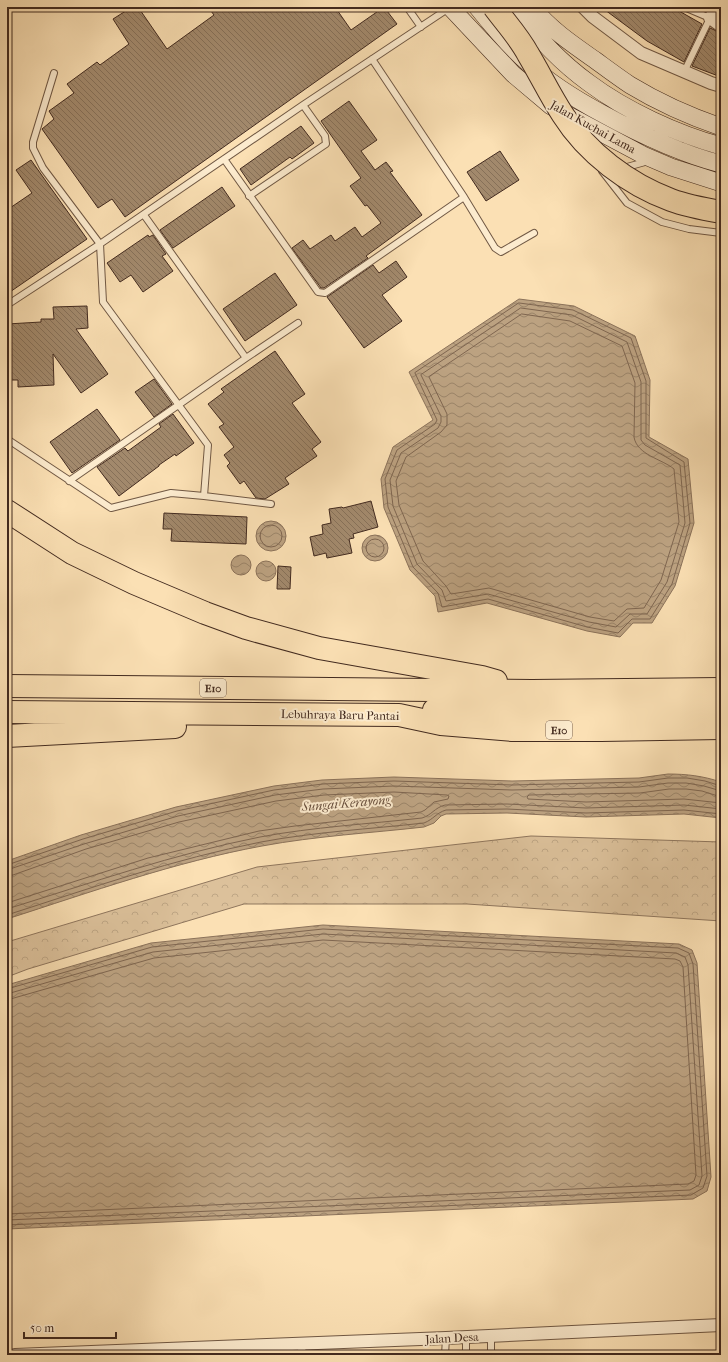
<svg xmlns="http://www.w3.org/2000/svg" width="728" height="1362" font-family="'IM FELL French Canon',serif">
<defs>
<pattern id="forest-crowns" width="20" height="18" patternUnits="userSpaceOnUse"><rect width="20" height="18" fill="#dcc19b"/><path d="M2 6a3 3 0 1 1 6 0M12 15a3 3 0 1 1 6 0" fill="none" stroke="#bea685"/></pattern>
<pattern id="water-waves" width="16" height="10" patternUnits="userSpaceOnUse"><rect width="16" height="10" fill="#bca281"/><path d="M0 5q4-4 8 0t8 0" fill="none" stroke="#9a8469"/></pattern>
<pattern id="building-back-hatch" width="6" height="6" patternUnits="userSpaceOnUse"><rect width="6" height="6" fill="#a2896c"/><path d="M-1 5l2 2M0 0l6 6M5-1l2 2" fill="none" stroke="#867058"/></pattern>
</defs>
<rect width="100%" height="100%" fill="#fbe0b4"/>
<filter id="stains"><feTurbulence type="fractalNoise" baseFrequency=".005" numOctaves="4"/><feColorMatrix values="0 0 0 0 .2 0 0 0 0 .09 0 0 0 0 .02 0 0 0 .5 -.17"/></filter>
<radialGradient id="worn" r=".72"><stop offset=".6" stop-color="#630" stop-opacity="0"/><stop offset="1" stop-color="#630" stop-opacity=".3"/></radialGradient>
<!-- forest -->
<path fill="url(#forest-crowns)" stroke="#8f765d" d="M531,836L721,842V921L467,904H244L28,969L7,977V942L257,867Z"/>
<!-- water -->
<path fill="url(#water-waves)" stroke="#8b725a" d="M519,299L574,306L635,336L650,380L649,437L688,459L694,523L675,586L652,623H633L620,637L587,631L487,603L438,612L435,596L410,570L384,508L381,479L393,447L433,420L409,372Z
M256 536a15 15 0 1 1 30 0a15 15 0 1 1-30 0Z
M362 548a13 13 0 1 1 26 0a13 13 0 1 1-26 0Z
M231 565a10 10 0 1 1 20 0a10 10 0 1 1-20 0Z
M256 571a10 10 0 1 1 20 0a10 10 0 1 1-20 0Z
M668,774C687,774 703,776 721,782V818L684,814L586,817L507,813L446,814L441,816L434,823L424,827C371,833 316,836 262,846C175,862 91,892 7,919V861L81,835L176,807L274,786L322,780L394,777L512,781L639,778Z
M323,925L679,944L692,950L697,963L711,1177L707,1191L693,1199L7,1229V985L151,943Z"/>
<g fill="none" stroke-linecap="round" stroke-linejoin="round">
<!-- shore -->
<path stroke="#7f6650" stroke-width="1" d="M519,303L573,310L631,338L646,381V438L684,462L690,523L672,584L650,619H632L618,633L587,627L488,599L442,607L438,593L413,567L388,507L385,479L397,450L435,424L437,420L415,373Z
M521,308L572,315L627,342L641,382V440L645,445L680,465L685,523L667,582L647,614H630L616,627L589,622L488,594L446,601L442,590L417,564L393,506L390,480L401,453L438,428L441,422V416L421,375Z
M522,314L570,321L622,346L635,383L634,437C637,455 662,459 674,469L679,522L661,580L644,608L627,609L614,621L590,617L489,588L451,594L446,586L423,561L399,505L396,481L406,457L441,432L447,425V414L429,377Z
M260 536a11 11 0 1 1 22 0a11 11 0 1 1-22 0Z
M366 548a9 9 0 1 1 18 0a9 9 0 1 1-18 0Z
M721,797L702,791L686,789H669L640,793L529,795L527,797L528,799L586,802L684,799L721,803
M7,865L83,839L177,811L274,790L323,784L394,781L512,785L639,782L668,778H687L705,781L721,786
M7,870L84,844L178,816L275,795L323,789L394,786L512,790L639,787L668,783H686L704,786L721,791
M7,876L13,875L86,849L179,822L276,801L324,795L394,792L447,795L449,796L448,799L434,802L425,810L421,812L295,826L259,831L148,858L7,903
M7,909C91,883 174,854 260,837C313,827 369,824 422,818C432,815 434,808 445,805L507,804L586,808L684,805L721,809
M7,915C91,888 174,859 261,842C314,832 370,829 424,823C434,819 436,813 446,810L507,809L586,813L684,810L721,814
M7,989L152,947L323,929L678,948L689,953L693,964L707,1176L703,1188L691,1195L7,1225
M7,994L153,952L323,934L676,953L685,957L688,965L702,1176L699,1185L690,1190L7,1220
M7,1000L154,958L323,940L675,959L680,961L683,967L696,1175L694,1181L688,1184L7,1214"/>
</g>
<!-- building -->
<path fill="url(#building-back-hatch)" stroke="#422a1f" d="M132,7H138L167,49L214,15L208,7H335L351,30L384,7L397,24L125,217L112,199L98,208L42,129L54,119L49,111L74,93L67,84L97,62L100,65L129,44L113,19Z
M601,7H672L702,24L684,62L647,41Z
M710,28L721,33V77L692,66Z
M349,101L377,140L361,151L375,170L386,162L393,171L390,172L422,215L366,256L368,258L324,288H321L292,248L303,240L310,249L331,235L335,241L355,227L362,237L381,223L367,205L365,206L350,186L361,178L321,121Z
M301,126L314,143L292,159L290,157L251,185L240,169Z
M500,151L519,180L486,201L467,172Z
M31,160L87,239L7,294V210L32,193L16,170Z
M222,187L235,206L173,248L160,230Z
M148,235L149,237L153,235L166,254L162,256L173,271L143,292L131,275L120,282L107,263Z
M396,261L407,277L382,295L402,321L364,348L327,297L373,265L379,273Z
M275,273L297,305L245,341L223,309Z
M87,306L88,328L76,329L108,374L81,393L53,354L54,385L18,387V380H7V324L41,322V319H54L53,307Z
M275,351L305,394L292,403L321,442L312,449L317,456L285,478L289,484L265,499L256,498L244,481L240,484L227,466L230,463L224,455L234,447L219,427L224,424L208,404L224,392L221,389Z
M154,379L172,404L154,417L135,392Z
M97,409L120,440L72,473L50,442Z
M173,414L194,443L176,456L175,454L159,465V466L119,496L97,467L125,448L128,451L161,427L159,424Z
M371,501L378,527L353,534L354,538L349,539L352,553L327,558L326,553L314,556L310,537L323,534L322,525L331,523L329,509L342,507L343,508Z
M164,513L247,517L246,544L171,541L172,529H163Z
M278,566L291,567L290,589H277Z"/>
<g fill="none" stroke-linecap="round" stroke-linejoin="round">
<!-- lane casing -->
<g stroke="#705844" stroke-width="8">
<path id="lane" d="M407,7L421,27
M684,7L710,18L684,72
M372,59L464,197L495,248L501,252L534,233
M54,73L33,142V148L43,168L100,244L103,302L208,445L204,496
M224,159L318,292L325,293L464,197
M602,171L627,203L662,222L689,229L721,233
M625,171L627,167L645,162H648
M249,196L323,146L326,144L325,136L303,105
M144,215L246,358L298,323
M7,305L100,244L303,105L446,10L448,7
M7,439L111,508L171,493L204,496L271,504
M69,481L246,358
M466,1337V1355
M298,1355L306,1343
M445,1355L446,1338
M491,1355V1336"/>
</g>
<!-- street casing -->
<g stroke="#705844" stroke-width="14">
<path id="street" d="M583,7L593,17L641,53L711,83L721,86
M717,7V9L710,18L721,26
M15,1355L446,1338L721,1325"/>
</g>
<!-- secondary casing -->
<g stroke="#422a1f" stroke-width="18">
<path id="secondary" d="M450,7L513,74L551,106L643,155L671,167L721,183
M477,7C493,27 509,46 528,63C550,84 577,100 603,114C641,135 679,153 721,164
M514,7C535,35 560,62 589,83C625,110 677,134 721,146
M532,7C550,29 572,44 595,60C606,68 618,77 630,85C658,102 689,116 721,127"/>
</g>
<!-- highway casing -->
<g stroke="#422a1f" stroke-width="24">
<path id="highway" d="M7,511L72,553L134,583L205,613L246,628L319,648L482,677L496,681
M7,686L532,691L721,689
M434,710L721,709
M7,712L399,715L441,724L512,730H601L721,728
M7,736L175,727"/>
</g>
<!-- lane -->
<use href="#lane" stroke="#fcebce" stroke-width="6"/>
<!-- street -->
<use href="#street" stroke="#fcebce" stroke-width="12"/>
<!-- secondary -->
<use href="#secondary" stroke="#fcebce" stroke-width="17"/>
<!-- highway -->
<use href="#highway" stroke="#fbe0b4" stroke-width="22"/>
<!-- highway-bridge casing -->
<g stroke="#422a1f" stroke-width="24" stroke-linecap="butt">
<path id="highway-bridge" d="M494,7C505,22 519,37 528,54C540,74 550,95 563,115C587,153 628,184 671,200C687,206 704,209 721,212"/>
</g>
<!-- highway-bridge -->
<use href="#highway-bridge" stroke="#fbe0b4" stroke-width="22"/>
</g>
<g text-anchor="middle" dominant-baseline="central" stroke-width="4" stroke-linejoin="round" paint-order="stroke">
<!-- shield labels -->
<g fill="#fcebce" stroke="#7a6454" stroke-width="1">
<rect x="200" y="679" width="26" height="18" rx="3"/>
<rect x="546" y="721" width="26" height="18" rx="3"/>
</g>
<g font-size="11" font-weight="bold" fill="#422a1f">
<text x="213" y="688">E10</text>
<text x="559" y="730">E10</text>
</g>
<!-- street labels -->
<g font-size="12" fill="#422a1f" stroke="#fcebce">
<text transform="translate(593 127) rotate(29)">Jalan Kuchai Lama</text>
<text transform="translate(340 715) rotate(1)">Lebuhraya Baru Pantai</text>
<text transform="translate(452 1338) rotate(-3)">Jalan Desa</text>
</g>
<!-- water labels -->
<g font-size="13" font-style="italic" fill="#674e3c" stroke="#fcebce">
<text transform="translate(346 803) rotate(-5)">Sungai Kerayong</text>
</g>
</g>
<!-- margin -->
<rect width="728" height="1362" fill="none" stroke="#fbe0b4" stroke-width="24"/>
<rect x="8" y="8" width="712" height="1346" fill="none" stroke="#422a1f" stroke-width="2"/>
<rect x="12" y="12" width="704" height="1338" fill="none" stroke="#422a1f"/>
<!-- scale -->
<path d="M24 1332v6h92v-6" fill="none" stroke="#422a1f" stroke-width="2"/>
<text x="30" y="1332" font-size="12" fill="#422a1f" stroke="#fcebce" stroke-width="3" paint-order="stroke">50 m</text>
<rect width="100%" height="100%" filter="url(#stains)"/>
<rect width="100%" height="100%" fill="url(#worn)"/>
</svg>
